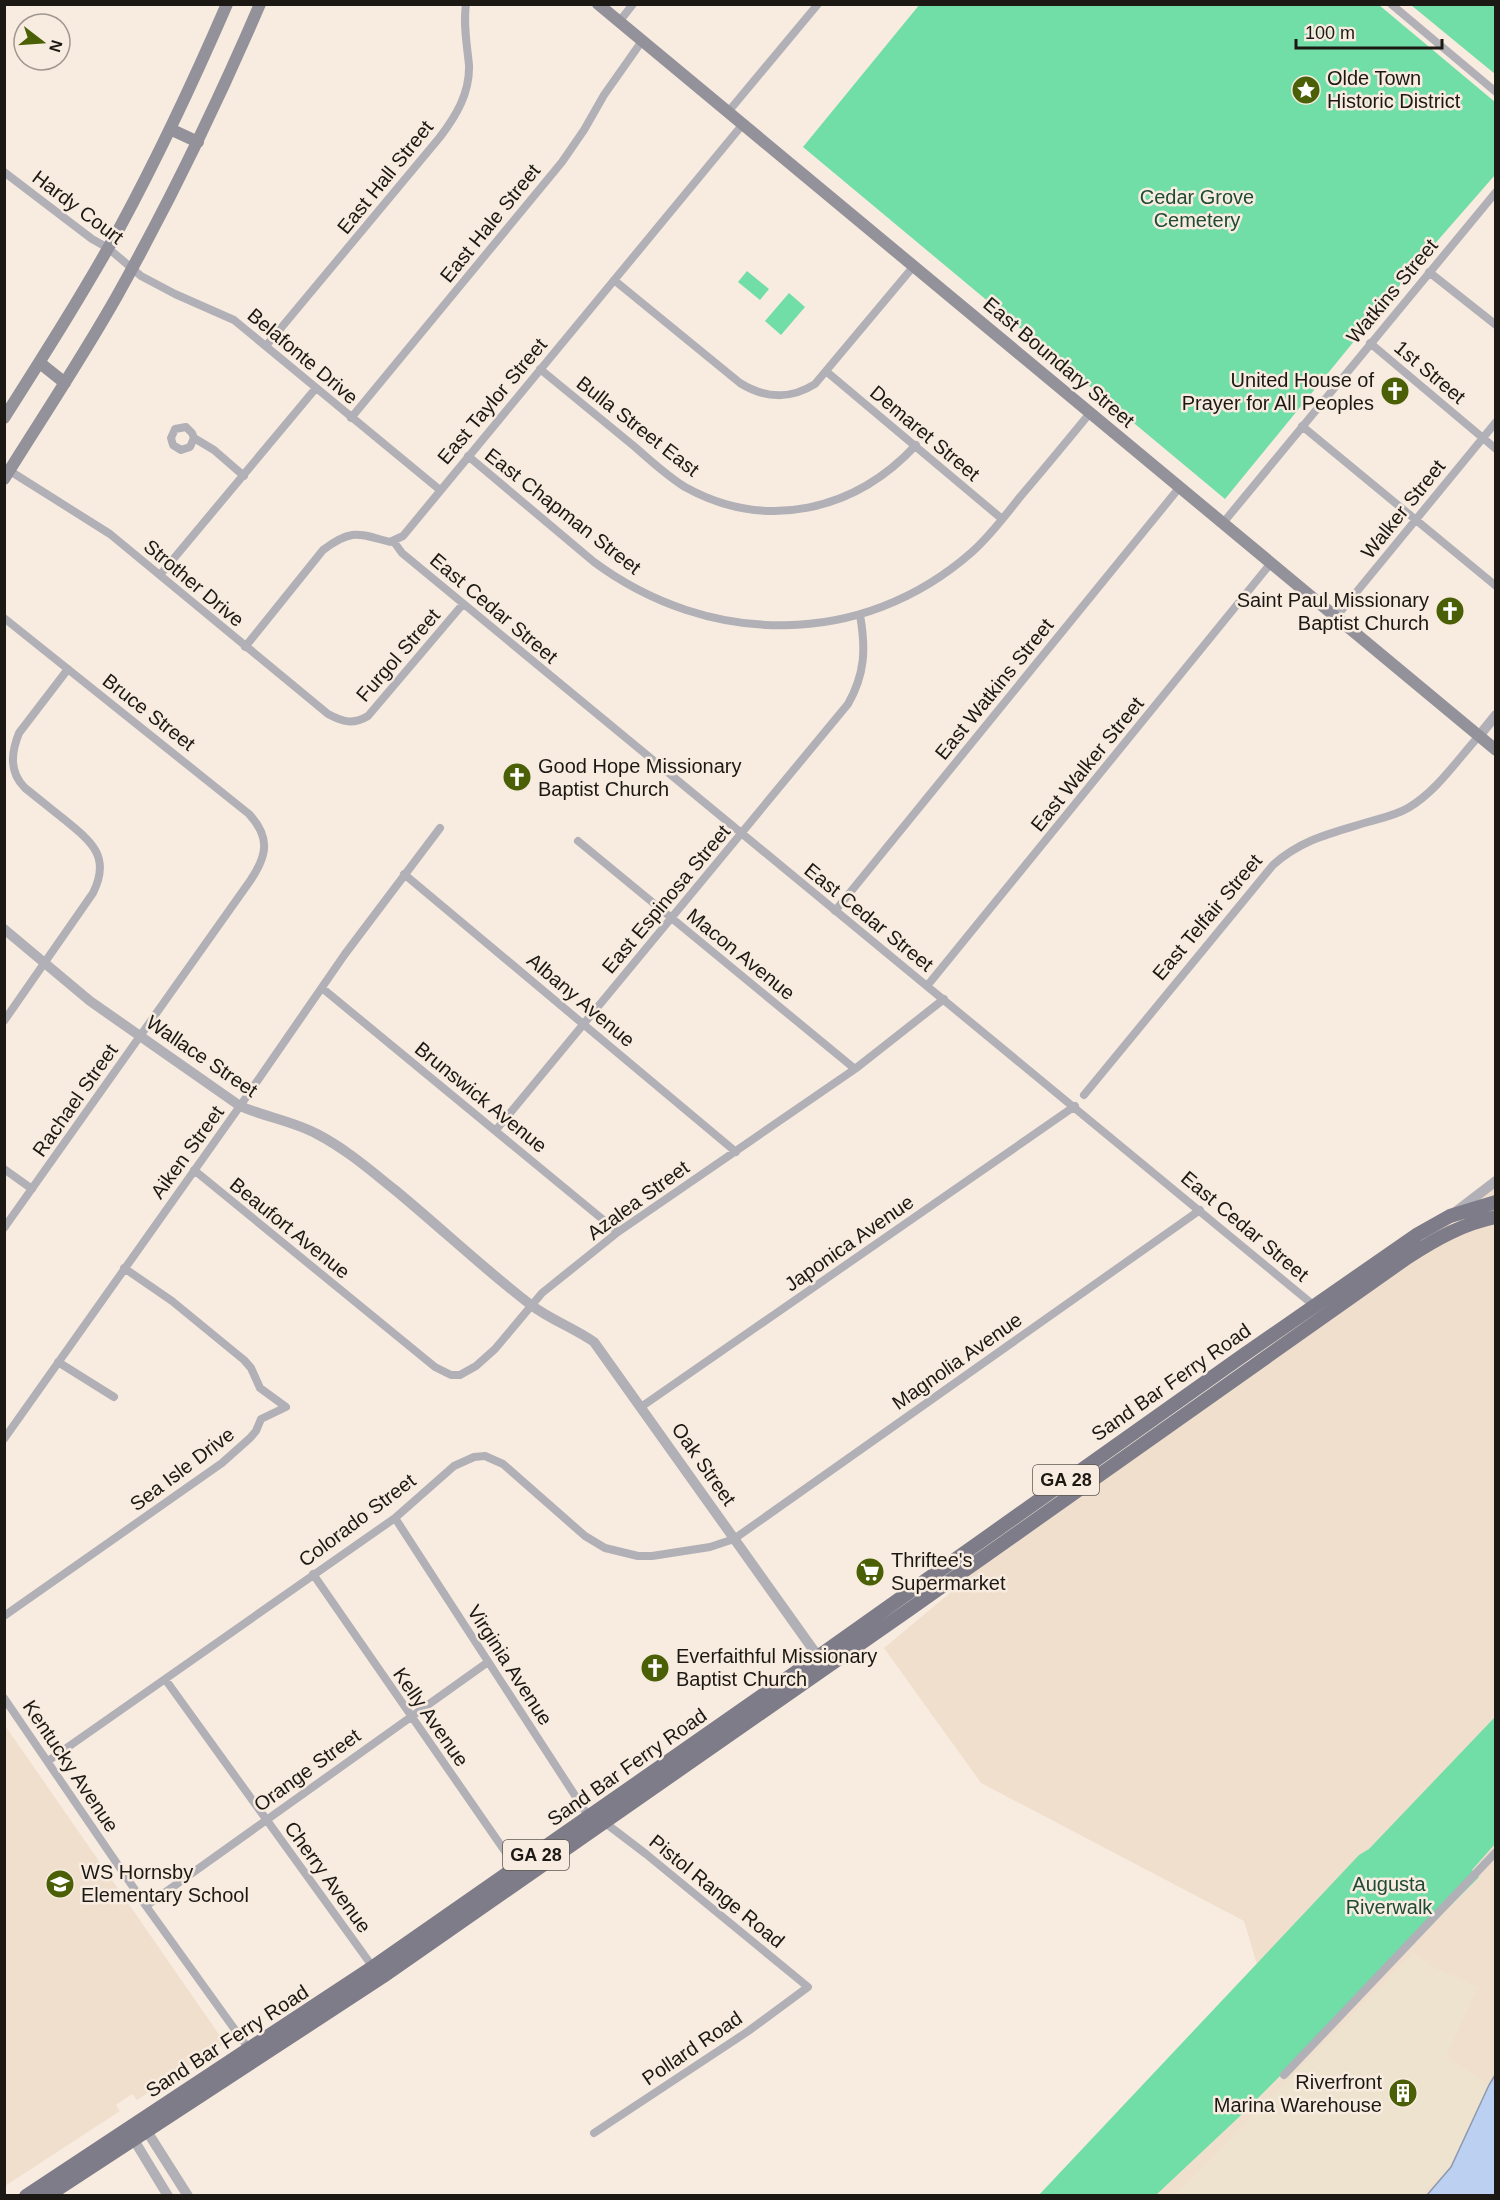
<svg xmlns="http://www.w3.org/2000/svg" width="1500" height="2200" font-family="Arial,sans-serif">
<rect width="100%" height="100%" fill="#f8ece0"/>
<!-- built -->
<path fill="#f0dfcd" d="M1495,1175V2195H1080L1259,1971L1244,1921L981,1783L884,1648L1005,1547Z
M4,1724L225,2043L137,2100L132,2094L116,2105L120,2111L5,2186Z"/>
<!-- industrial -->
<path fill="#eee3ce" d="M1413,1953L1435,1968L1478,1987L1446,2057L1489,2085L1451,2167L1421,2195L1174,2196Z"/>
<!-- green -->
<path fill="#71dda7" d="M920,4L1379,5L1495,102V175L1418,263L1225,499L803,147Z
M1411,5H1495V74Z
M747,271L769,289L760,300L738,282Z
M789,293L805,307L781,335L765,321Z
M1495,1717V1844L1472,1870L1479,1877L1238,2118L1156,2195L1038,2196L1359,1855L1369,1849Z"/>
<!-- water -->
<path fill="#bcd0f1" stroke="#8c99ae" stroke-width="1.5" d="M1495,2075V2195H1427L1451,2167L1489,2085Z"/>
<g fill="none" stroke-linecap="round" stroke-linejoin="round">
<!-- minor -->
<path stroke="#b1b0b7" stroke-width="8" d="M1391,4L1496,92
M619,22L633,4
M728,112L818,4
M4,172L92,239L108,248L141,276L175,294L234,320L440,490
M1429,272L1496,325
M614,280L740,383C764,398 790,400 815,384L913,267
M1370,343L1496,449
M266,346L440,137C456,116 470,93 469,65C467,45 463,24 466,4
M540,369C572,395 603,421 635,447C651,461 667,476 685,487C766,532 855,511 916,445
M827,372L1002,519
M351,418L562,162L584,130L604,95L642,41
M1302,426L1496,586
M194,438L190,447L181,450L173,445L171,438L175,429L186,427L192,433L194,438L214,450L244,476
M468,456L594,562C709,647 862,649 972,552C990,536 1005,516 1020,497C1044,469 1067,441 1090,413
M10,471L110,534L328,714C343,722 353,725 368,716L463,604
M1223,523L1496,192
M394,542L402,553L1317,1308
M160,575L316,388
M1336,617L1496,422
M4,618L249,814C271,838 267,856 250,881L4,1228
M245,647L323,550C352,528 359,534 390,542L403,536L743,124
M578,841L855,1069
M404,874L736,1152
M835,911L1179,488
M927,986L1271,563
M322,988L618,1232
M4,1021L93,893C111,857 92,842 65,820C52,810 39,799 25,788C9,772 11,753 19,733L68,669
M1084,1095L1273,865C1302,839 1332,833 1368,822C1382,818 1396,815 1408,808C1436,792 1457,760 1479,736
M496,1130L848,704C865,674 866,649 860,615
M4,1169L32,1189
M194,1170L435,1367L451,1375H460L476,1366L495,1349L542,1293L618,1232L855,1069L944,999
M58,1362L114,1397
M641,1407L1075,1106
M4,1439L240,1106L345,954L440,828
M395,1518L589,1817L604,1822L646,1854L808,1987L747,2032L594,2133
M313,1574L518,1870
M4,1616L222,1463L250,1438L256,1431L261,1419L286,1407L260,1388L251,1368L244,1360L172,1301L124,1268
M165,1679L375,1970
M4,1698L146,1906L251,2052
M48,1761L395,1518L454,1466L474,1457L485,1456L503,1464L585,1536L605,1548L638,1556H652L710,1547L734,1539L1200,1210
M146,1906L488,1662
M1284,2075L1496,1852"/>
<!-- tertiary -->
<path stroke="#b1b0b7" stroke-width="10" d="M1479,736L1496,715
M4,929L90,1001L240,1106C265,1117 293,1121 317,1134C346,1149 370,1170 395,1190C441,1228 484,1269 531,1305C551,1320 574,1328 594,1342L822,1662
M1453,1214L1496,1181
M143,2125L188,2196
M131,2135L168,2196"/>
<!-- secondary -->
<path stroke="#93929b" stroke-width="12" d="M598,4L1496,750
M170,129L198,142
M40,363L65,383
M4,418C44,355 84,292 120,227C159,155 194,80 227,4
M4,479C42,418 82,358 117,296C170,201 217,104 260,4"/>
<!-- primary -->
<path stroke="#7e7c88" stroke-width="14" d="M26,2196L373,1967L819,1656L1245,1354L1418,1234L1450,1216L1496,1202
M47,2196L382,1977L910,1609L1408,1257C1436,1239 1462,1224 1496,1217"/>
</g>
<!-- icons -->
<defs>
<g id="sight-disc" transform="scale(1.5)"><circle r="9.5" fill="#4a5f06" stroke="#f8ece0"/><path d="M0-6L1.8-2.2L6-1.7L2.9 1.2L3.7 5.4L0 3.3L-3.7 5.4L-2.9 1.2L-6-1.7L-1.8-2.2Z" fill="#fff"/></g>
<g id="church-disc" transform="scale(1.5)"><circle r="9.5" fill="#4a5f06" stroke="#f8ece0"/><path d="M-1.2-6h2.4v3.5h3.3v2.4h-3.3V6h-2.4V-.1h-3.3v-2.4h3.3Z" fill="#fff"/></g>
<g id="supermarket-disc" transform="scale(1.5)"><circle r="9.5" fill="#4a5f06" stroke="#f8ece0"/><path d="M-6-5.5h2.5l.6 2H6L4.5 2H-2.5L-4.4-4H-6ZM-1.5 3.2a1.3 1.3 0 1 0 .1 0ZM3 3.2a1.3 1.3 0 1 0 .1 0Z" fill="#fff"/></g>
<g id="school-disc" transform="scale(1.5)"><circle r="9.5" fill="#4a5f06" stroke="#f8ece0"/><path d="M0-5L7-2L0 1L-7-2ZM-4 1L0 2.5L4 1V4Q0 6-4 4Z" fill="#fff"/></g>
<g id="building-disc" transform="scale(1.5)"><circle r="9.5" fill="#4a5f06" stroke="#f8ece0"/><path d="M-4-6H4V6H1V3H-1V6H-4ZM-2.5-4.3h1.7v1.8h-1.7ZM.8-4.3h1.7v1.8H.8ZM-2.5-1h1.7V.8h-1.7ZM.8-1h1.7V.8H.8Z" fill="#fff"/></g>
</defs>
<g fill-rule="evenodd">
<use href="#sight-disc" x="1306" y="90"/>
<use href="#church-disc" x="1395" y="391"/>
<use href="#church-disc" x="1450" y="611"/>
<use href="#church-disc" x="517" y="777"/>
<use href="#supermarket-disc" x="870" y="1572"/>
<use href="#church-disc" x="655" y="1668"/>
<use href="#school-disc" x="60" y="1884"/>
<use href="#building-disc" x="1403" y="2093"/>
</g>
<g text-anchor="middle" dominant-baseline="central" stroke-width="5" stroke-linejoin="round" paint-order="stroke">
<!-- shield labels -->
<g fill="#f8ece0" stroke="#5e5850" stroke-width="1.5">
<rect x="1033" y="1465" width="66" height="30" rx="4.5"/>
<rect x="503" y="1840" width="66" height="30" rx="4.5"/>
</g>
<g font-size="18" font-weight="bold" fill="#1c1813">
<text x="1066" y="1480">GA 28</text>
<text x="536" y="1855">GA 28</text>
</g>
<!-- poi labels -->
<g font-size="20" fill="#1c1813" stroke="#f8ece0" text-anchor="start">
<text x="1327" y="78">Olde Town<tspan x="1327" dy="23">Historic District</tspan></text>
<text x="1374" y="380" text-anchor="end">United House of<tspan x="1374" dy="23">Prayer for All Peoples</tspan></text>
<text x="1429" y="600" text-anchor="end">Saint Paul Missionary<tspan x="1429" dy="23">Baptist Church</tspan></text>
<text x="538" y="766">Good Hope Missionary<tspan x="538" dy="23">Baptist Church</tspan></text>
<text x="891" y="1560">Thriftee's<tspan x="891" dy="23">Supermarket</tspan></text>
<text x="676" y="1656">Everfaithful Missionary<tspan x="676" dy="23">Baptist Church</tspan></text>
<text x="81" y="1872">WS Hornsby<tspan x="81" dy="23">Elementary School</tspan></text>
<text x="1382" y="2082" text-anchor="end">Riverfront<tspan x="1382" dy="23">Marina Warehouse</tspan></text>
</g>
<!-- street labels -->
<g font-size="20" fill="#1c1813" stroke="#f8ece0">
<text transform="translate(385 177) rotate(-51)">East Hall Street</text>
<text transform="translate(78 207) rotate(37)">Hardy Court</text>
<text transform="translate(490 223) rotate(-51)">East Hale Street</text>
<text transform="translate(1392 291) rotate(-50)">Watkins Street</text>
<text transform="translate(303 356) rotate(40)">Belafonte Drive</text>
<text transform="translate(1059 362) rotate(40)">East Boundary Street</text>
<text transform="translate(1430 372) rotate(40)">1st Street</text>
<text transform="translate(492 401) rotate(-50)">East Taylor Street</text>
<text transform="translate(638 426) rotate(38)">Bulla Street East</text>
<text transform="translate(925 433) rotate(40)">Demaret Street</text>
<text transform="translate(1403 509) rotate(-51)">Walker Street</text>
<text transform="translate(563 511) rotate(38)">East Chapman Street</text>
<text transform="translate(194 583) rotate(40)">Strother Drive</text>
<text transform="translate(494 608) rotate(40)">East Cedar Street</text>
<text transform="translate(398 655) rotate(-49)">Furgol Street</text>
<text transform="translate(994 689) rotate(-51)">East Watkins Street</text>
<text transform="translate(149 712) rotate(38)">Bruce Street</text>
<text transform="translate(1087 764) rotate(-51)">East Walker Street</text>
<text transform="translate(666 899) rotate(-50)">East Espinosa Street</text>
<text transform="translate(869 917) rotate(39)">East Cedar Street</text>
<text transform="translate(1207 917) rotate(-50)">East Telfair Street</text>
<text transform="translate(741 954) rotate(39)">Macon Avenue</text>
<text transform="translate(581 1000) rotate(40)">Albany Avenue</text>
<text transform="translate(202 1056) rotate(34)">Wallace Street</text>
<text transform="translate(481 1097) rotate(39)">Brunswick Avenue</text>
<text transform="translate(75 1100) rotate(-55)">Rachael Street</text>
<text transform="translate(187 1152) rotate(-54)">Aiken Street</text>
<text transform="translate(638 1200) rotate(-36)">Azalea Street</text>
<text transform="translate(1245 1226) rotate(40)">East Cedar Street</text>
<text transform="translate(290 1228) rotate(39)">Beaufort Avenue</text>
<text transform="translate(849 1243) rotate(-35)">Japonica Avenue</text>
<text transform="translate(957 1361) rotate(-35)">Magnolia Avenue</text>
<text transform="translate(1171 1382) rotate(-35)">Sand Bar Ferry Road</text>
<text transform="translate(704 1464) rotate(55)">Oak Street</text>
<text transform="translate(182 1469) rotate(-37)">Sea Isle Drive</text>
<text transform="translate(357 1520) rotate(-37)">Colorado Street</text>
<text transform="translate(510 1665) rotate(57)">Virginia Avenue</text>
<text transform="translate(431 1717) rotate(55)">Kelly Avenue</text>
<text transform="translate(71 1766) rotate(56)">Kentucky Avenue</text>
<text transform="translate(627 1767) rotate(-35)">Sand Bar Ferry Road</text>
<text transform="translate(307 1770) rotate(-36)">Orange Street</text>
<text transform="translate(328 1877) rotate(54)">Cherry Avenue</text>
<text transform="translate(717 1891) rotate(39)">Pistol Range Road</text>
<text transform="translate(227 2041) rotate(-33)">Sand Bar Ferry Road</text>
<text transform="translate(692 2048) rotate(-34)">Pollard Road</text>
</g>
<!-- park labels -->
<g font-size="20" fill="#1d4b35" stroke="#f8ece0">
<text x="1197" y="197">Cedar Grove<tspan x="1197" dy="23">Cemetery</tspan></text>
<text x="1389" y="1884">Augusta<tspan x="1389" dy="23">Riverwalk</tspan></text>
</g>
</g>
<!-- border -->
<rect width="1500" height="2200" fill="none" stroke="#1c1813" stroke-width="12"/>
<!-- north arrow -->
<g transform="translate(42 42) rotate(107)"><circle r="28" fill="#f8ece0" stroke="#a0978e" stroke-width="1.5"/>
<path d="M0-4.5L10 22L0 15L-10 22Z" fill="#4a5f06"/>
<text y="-9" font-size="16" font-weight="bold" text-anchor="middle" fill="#1c1813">N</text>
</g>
<!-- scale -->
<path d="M1296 39v9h146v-9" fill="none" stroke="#1c1813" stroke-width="3"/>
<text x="1305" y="39" font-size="18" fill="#1c1813" stroke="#f8ece0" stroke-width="4.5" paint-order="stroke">100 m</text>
</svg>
